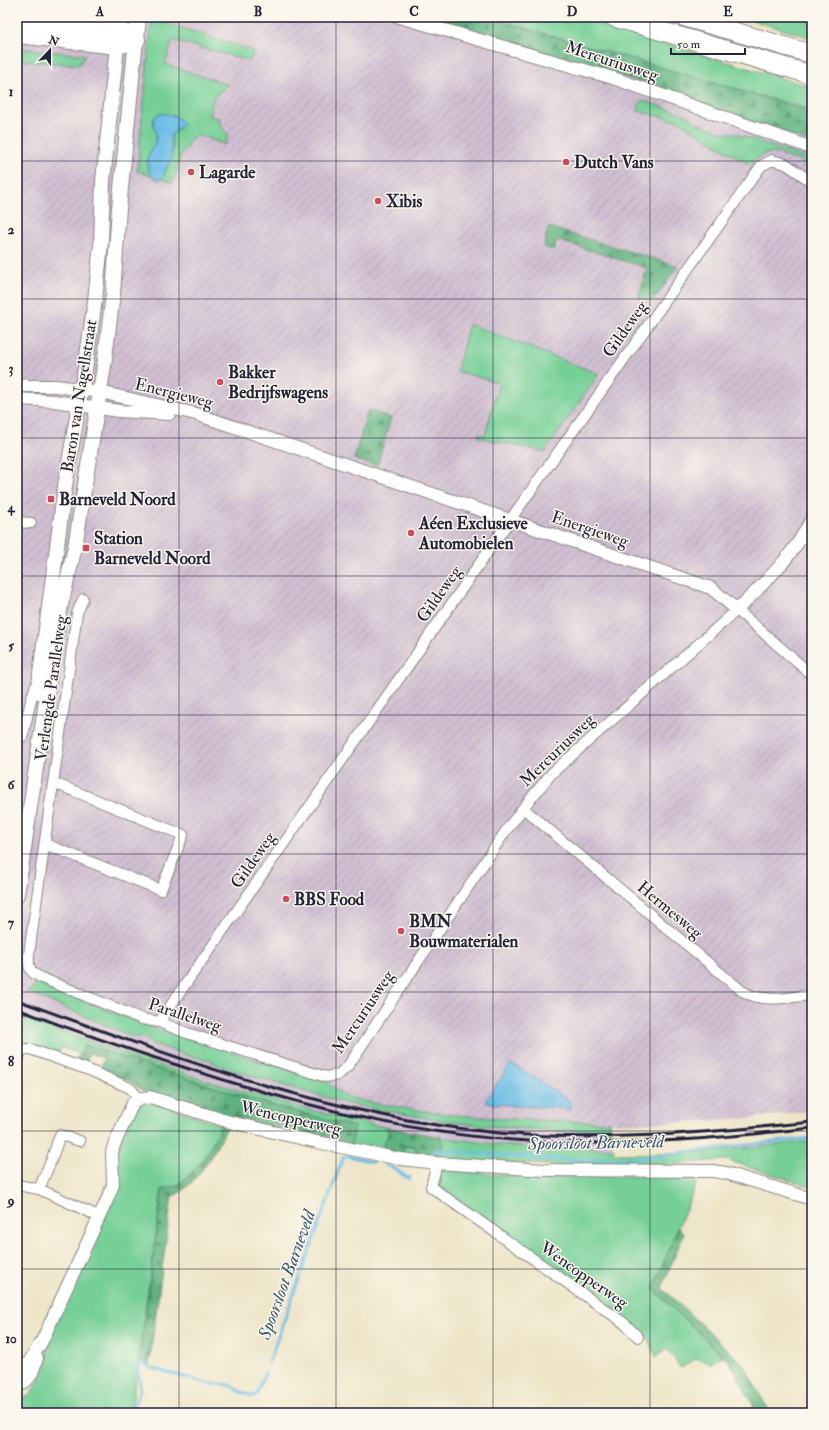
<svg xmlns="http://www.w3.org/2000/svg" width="829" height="1430" font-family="'IM FELL Double Pica',serif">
<defs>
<pattern id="industrial-furrows" width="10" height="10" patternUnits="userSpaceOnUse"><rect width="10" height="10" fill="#cfbdd0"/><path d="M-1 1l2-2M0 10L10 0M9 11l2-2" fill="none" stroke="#b1a2b4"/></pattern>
<pattern id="forest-firs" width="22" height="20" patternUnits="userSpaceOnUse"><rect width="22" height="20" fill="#5fb27f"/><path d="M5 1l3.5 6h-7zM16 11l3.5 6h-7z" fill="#4e9069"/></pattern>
</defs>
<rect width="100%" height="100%" fill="#fbf7ec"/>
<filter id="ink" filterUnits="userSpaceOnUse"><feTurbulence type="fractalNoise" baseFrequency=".025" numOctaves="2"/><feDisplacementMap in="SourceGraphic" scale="8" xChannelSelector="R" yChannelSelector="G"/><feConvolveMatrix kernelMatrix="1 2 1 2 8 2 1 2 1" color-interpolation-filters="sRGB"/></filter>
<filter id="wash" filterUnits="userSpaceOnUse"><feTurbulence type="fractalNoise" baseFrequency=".012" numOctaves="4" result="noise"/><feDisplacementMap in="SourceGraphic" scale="16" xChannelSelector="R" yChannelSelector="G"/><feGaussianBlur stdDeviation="0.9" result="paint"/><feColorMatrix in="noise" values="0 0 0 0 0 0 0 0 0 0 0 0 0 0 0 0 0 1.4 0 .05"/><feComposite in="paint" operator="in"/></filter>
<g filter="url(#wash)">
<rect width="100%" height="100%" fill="#eee5c8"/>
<!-- industrial -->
<path fill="url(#industrial-furrows)" d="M17,17H546L812,100V1111L752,1118L681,1122L637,1123H550L453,1116L353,1100L17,987Z"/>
<!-- railway -->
<path fill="#cfbdd0" d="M17,987L28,991H27L29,993L83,1017L133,1037L139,1036L148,1039L150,1043L193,1057L209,1060L238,1072L324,1097L383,1111L476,1125L542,1130L611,1131L613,1148L574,1149L571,1148L505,1146L504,1144L458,1139L396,1130L311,1111L263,1097L130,1055L54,1029H51L48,1026L17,1016Z"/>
<!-- grass -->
<path fill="#74cf96" stroke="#4b7868" d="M152,17H160V21L254,51L250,61L173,40L165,64L229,85C215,94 210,100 211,117L219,118L220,125L228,135L225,145L201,135L189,140L187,148L182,151L173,183L161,179C165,174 173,154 173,146C172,142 171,138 172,134L181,127L175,116L162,114C159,122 157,129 156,138C156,143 152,147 150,152C146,159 148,169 151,176L137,171Z
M487,17H576L812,87V111Z
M741,17H812V38Z
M17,48L86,55L79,65L17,60Z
M643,100L688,116L696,123L725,133H734L812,160V170L797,159C790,160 788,157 782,155C768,150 759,155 750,165L678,121L638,111L639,104Z
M469,324L599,374L545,452L478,437L479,434L485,435L499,383L457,371Z
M37,982L139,1023L327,1082C333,1086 337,1092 344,1095C360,1102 380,1104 397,1107C467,1119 539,1121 610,1122L611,1131L542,1130L476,1125L437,1120L353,1105L288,1087L265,1079L264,1080L218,1065L209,1060L193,1057L150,1043C146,1037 140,1036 133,1037L27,992V991L33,988L36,983Z
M17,1016L48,1026L51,1029H54C164,1068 275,1105 389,1128L387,1130L389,1133L385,1149L393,1151L396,1154L351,1145L355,1127L261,1102L85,1045L78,1061H76L79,1054L61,1047L58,1054L22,1042L19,1043L17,1046Z
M153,1102L221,1125C212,1147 198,1172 177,1185C173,1187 167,1188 162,1190L131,1413H18L17,1400L30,1395L40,1379L46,1362L48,1343L54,1326L110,1205L116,1153L133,1112L140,1103Z
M440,1137L510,1146L571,1148L574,1149L613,1148L615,1154L706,1152L812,1141V1187L726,1160L672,1164L570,1166L433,1159L442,1141Z
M404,1146L408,1147L415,1146L421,1158L399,1154Z
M440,1169C526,1180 613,1177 700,1174L653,1289L723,1356L710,1363L696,1358L681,1368L667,1349L656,1357L649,1339L644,1333L435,1183Z"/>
<!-- forest -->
<path fill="url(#forest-firs)" stroke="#406a5d" d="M416,17H487L812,111V143L640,82L564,58Z
M548,227L678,266L653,301L638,297L647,268L556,240L554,250L544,247Z
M368,410L391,418L377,466L354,459Z
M84,1045L261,1102L355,1127L351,1145L335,1139L320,1137L255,1123L144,1092L131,1082L100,1069L104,1058L89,1053L85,1064L78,1061Z
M221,1125L227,1127C219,1145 192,1192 172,1196L149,1365L139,1362L162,1190C167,1188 173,1187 177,1185C198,1172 212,1147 221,1125Z
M389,1128L440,1137L442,1141V1150L433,1159L421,1158L416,1152L415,1146H404L403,1153L399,1154C394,1153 391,1150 385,1149L383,1144L389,1133L387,1130Z
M678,1228L684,1233L662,1288L743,1364L770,1413H757L730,1362L653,1289Z"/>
<!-- water -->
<path fill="#6abce6" stroke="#466f90" d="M158,114C167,113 180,115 183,125L172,134L171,138L172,153L171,160L167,166L163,177L158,180L151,176C148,169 146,159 150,152C152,147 156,143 156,137C156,128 149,122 158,114Z
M511,1063L568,1099L571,1110L562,1108L515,1106L485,1102Z"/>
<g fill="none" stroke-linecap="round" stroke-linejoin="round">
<!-- stream -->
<path stroke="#6abce6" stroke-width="3" d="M429,1155L436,1150L518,1157L570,1160L635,1159L708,1149L812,1138
M384,1164L395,1169L409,1179L410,1177
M269,1362L343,1158L348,1156L373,1162
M131,1413L140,1390L138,1368L140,1363H143L151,1368L210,1384H223L232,1386L239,1391L253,1396L257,1394L265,1373"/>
</g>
</g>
<g filter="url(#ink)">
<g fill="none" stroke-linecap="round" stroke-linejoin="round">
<!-- minor casing -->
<g stroke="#888482" stroke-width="12">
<path id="minor" d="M17,522L31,523
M83,599L77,613L29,954C28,970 30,973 44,979L142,1019L159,1022L187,1033L326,1077L338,1075L348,1066L505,832L523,808L552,773L737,610L812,675
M17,741L23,735L31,700L37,682
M523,808L742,991C764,1004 788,997 812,995
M45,844L161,890L183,835L54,783
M159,1022L510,520L761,166L772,160L786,164L812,182
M17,1063L21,1051L26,1049H30L89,1070L130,1088L140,1099
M437,1163L431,1187L624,1323L638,1337
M17,1185L39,1189L51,1161L60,1135L80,1141
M39,1189L100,1217"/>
</g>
<!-- tertiary casing -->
<g stroke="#888482" stroke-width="14">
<path id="tertiary" d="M399,17L613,78L812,148
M17,386H56L100,392L196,414L711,588L737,610C765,582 795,555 812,518
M17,399L54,401L119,411L169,414
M17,1374L26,1367L42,1341L107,1200L113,1185L112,1152L114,1145L133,1103L140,1099L150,1097L230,1122L317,1142L400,1159L437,1163L544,1170L713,1171L726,1173L812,1199
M17,1386C31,1382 33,1370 37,1358"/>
</g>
<!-- secondary casing -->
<g stroke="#888482" stroke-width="16">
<path id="secondary" d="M39,692L40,674L65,486L86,363L95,300L101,244L103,181L118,36
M17,895L54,647L60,609L75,547L104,366L113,294L119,208L136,40"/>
</g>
<!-- primary casing -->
<g stroke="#888482" stroke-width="18">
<path id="primary" d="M118,30L120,17
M136,40L138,17"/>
</g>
<!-- motorway casing -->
<g stroke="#888482" stroke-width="20">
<path id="motorway" d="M613,17L812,75
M684,17L812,54
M17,20L66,25L118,30L136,40
M17,34L117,45L136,40"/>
</g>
<!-- minor -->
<use href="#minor" stroke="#fff" stroke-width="10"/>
<!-- tertiary -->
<use href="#tertiary" stroke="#fff" stroke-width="12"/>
<!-- secondary -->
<use href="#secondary" stroke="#fff" stroke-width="14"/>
<!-- primary -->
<use href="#primary" stroke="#fff" stroke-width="16"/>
<!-- motorway -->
<use href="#motorway" stroke="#fff" stroke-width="18"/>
<!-- rail -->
<path stroke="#22223b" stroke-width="3" d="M17,1000C171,1056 326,1115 489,1132C597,1143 704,1133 812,1122
M17,1009C72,1030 127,1049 183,1067C296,1104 411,1135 530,1141C625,1147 718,1138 812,1128"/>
</g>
</g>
<!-- grid -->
<path fill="none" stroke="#22223b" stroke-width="1" stroke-opacity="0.55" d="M179,17V1413M336,17V1413M493,17V1413M650,17V1413M17,161H812M17,299H812M17,438H812M17,576H812M17,715H812M17,854H812M17,992H812M17,1131H812M17,1269H812"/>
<!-- markers -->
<g fill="#d1495b" stroke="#fbf7ec" stroke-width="1.5">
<circle cx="566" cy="162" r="4"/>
<circle cx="191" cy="172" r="4"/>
<circle cx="378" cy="201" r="4"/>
<circle cx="220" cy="382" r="4"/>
<rect x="47" y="495" width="8" height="8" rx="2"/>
<circle cx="411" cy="533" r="4"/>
<rect x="82" y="544" width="8" height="8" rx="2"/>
<circle cx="286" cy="899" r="4"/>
<circle cx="401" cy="931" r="4"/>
</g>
<g text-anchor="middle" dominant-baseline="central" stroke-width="3" stroke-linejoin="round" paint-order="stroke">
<!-- street labels -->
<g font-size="17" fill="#22223b" stroke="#fbf7ec">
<text transform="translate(612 61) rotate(18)">Mercuriusweg</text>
<text transform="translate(625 329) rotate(-55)">Gildeweg</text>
<text transform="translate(174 393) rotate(14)">Energieweg</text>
<text transform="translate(79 396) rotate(-81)">Baron van Nagellstraat</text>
<text transform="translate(590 529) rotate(19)">Energieweg</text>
<text transform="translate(439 594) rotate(-55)">Gildeweg</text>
<text transform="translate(51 688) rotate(-82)">Verlengde Parallelweg</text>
<text transform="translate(557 750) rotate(-44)">Mercuriusweg</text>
<text transform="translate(253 860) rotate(-55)">Gildeweg</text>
<text transform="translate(670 910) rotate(40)">Hermesweg</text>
<text transform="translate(363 1012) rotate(-56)">Mercuriusweg</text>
<text transform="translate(185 1015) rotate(18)">Parallelweg</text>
<text transform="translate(291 1118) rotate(13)">Wencopperweg</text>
<text transform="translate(584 1275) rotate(35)">Wencopperweg</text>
</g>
<!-- poi labels -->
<g font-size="17" font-weight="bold" fill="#22223b" stroke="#fbf7ec" text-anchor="start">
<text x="574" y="162">Dutch Vans</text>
<text x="199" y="172">Lagarde</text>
<text x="386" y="201">Xibis</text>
<text x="228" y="372">Bakker<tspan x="228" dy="20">Bedrijfswagens</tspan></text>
<text x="59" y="499">Barneveld Noord</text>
<text x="419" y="523">Aéen Exclusieve<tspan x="419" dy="20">Automobielen</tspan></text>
<text x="94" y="538">Station<tspan x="94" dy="20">Barneveld Noord</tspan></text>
<text x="294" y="899">BBS Food</text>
<text x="409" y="921">BMN<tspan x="409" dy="20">Bouwmaterialen</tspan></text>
</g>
<!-- water labels -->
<g font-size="18" font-style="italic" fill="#3b5877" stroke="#fbf7ec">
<text transform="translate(596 1143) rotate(-1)">Spoorsloot Barneveld</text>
<text transform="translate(287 1275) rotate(-70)">Spoorsloot Barneveld</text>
</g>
</g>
<!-- margin -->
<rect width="829" height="1430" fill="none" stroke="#fbf7ec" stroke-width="44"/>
<!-- north arrow -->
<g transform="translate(50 50) rotate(22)" stroke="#fbf7ec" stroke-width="3" paint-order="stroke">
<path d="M0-3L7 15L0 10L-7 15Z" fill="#22223b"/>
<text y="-6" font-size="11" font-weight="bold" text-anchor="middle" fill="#22223b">N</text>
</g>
<!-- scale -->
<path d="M671 48v6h74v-6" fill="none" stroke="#22223b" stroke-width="2"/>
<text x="677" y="48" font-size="12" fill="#22223b" stroke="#fbf7ec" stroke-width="3" paint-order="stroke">50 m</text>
<rect x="22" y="22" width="785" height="1386" fill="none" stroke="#22223b" stroke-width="1.5"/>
<g font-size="13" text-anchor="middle" font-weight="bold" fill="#22223b">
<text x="100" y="16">A</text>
<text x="258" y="16">B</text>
<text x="414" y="16">C</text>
<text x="572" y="16">D</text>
<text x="728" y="16">E</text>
<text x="11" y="96">1</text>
<text x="11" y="234">2</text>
<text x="11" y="373">3</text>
<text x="11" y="512">4</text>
<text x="11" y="650">5</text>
<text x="11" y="789">6</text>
<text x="11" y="927">7</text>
<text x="11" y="1066">8</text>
<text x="11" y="1205">9</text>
<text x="11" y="1343">10</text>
</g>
</svg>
